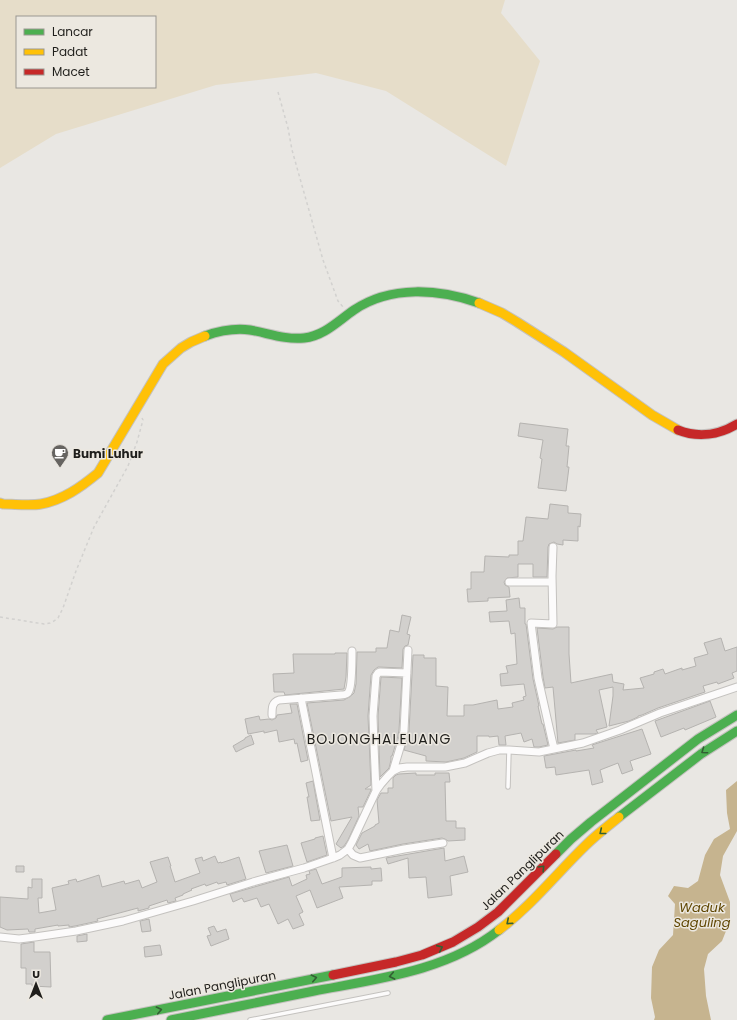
<svg xmlns="http://www.w3.org/2000/svg" width="737" height="1020" font-family="Poppins,sans-serif">
<rect width="100%" height="100%" fill="#e9e7e3"/>
<!-- green -->
<path fill="#e6ddc9" fill-rule="evenodd" d="M0,0H505L501,13L540,61L506,166L386,91L316,73L216,85L56,134L0,168ZM17,17H155V87H17Z"/>
<!-- water -->
<path fill="#c6b48f" d="M737,781V831L723,856L720,875L730,902V921L722,941L708,954L704,969L706,996L711,1020H654L655,1017L651,998L652,967L659,950L673,935L675,904L668,896L674,886L688,888L698,881L705,855L714,839L730,829L727,813L726,790Z"/>
<!-- building -->
<path fill="#d2d0cd" stroke="#b5b3b0" d="M520,423L568,429L566,446H569L567,467H569L566,491L538,488L542,459L540,458L543,440L518,436Z
M550,504L568,506V513L581,514L580,527L578,526V541L563,540V545L557,544L554,542L549,544L548,547L547,577H533V564H518V577L507,578L504,582L505,585L509,587L510,597L488,598V601L468,602L467,589H471V572H484L485,556L509,557V555H518V541H523L526,517L548,519Z
M519,598L520,608H525V624H526L533,679L539,706H538L542,724H543L548,745L539,747H534L532,739L524,742L521,733L505,736L506,745H499L498,736L489,737V736H477V752L464,758L446,762L426,761V756L404,750L409,731L413,655H424V658H436V686L448,687L447,716H464V705H473L497,700L498,709L513,707L512,703L524,700L523,697L526,696L524,684L501,686L500,674L508,673L506,666L517,664L515,633L511,634L509,621L490,622L489,612L507,611L506,600Z
M402,615L411,617L407,634L410,635L408,645L405,646L403,649L402,668L378,667L374,670L371,675L368,716L371,785L365,789H371V790L363,807H358L359,816L348,840L344,846L341,848L336,844L352,817L331,821L307,703L344,700L351,696L354,693L356,684L357,652H376V648H387L390,630L399,632Z
M557,627H569V654L571,683L612,674L613,682L624,684L623,690L644,688L640,678L654,674V672L663,669L665,674L682,668V670L696,666L694,658L708,654L704,643L721,638L725,651L737,647V671L732,673L734,678L718,684L717,682L703,686L705,692L658,708L642,715L638,716V717L629,721L609,726L613,696V687L599,690L607,727L596,730L598,733L594,734H575V740L558,743L553,687L545,688L543,677L537,628L553,629Z
M335,653H347L346,677L344,689L285,695L284,692H274L273,674L294,673L293,654H335Z
M381,677L402,678L399,730L397,740L392,756H391V760L389,768L380,777L378,716Z
M710,701L716,717L685,730L684,728L661,737L655,721Z
M290,704H297L308,760L301,762L297,743L295,744L294,739L279,742L277,730L264,733V731L248,734L245,719L259,716L260,720L269,719L272,720L276,718L277,715L292,713Z
M642,729L651,754L630,761L633,770L622,774L618,763L600,770L603,782L592,785L589,770L556,775L555,767L546,768L544,756L576,750V751L594,748L592,745L595,744Z
M251,735L254,744L246,747L236,752L233,746L245,739V738Z
M416,773V775H435V773H449L450,782H445L446,821H456V828H465V840L448,841L445,839L442,838L403,844L370,851L368,844L359,849L356,845L362,833L375,826V825L379,823L377,800L381,793H388V788H393V778L396,775L399,774Z
M313,781L320,820L311,821L307,797H309L306,783Z
M323,836L327,855L307,862L301,843L315,839V838Z
M287,845L293,866L266,873L259,851Z
M444,848L445,861L464,856L468,872L450,876L452,895L428,898L426,877L409,878L408,858L388,864L386,858Z
M215,856L218,863L221,862V863L239,857L246,879L227,885L226,882L218,884L217,882L206,886L205,884L191,889L192,890L183,894V895L175,898L176,901L168,903L167,900L149,906V908L138,911V908L97,919L98,921L75,926L69,927V925L58,926V925L35,929V932H29L28,929L7,930L0,927V897L28,899V887L32,888V879H42V898H38L39,913L56,910L52,888L69,884L68,881L76,879L77,882L99,875L102,887L124,881L125,884L139,880L142,888L157,882L150,862L168,857L171,866H170L175,882L200,873L195,859L202,857L203,861Z
M16,866H24V872H16Z
M371,867V869L381,868L382,881H372V885L339,887L343,898L317,908L310,890L296,896L303,912L299,914L304,925L293,929L288,919L278,924L269,904L261,907L257,898L244,902L242,898L233,902L230,894L289,877L292,886L307,879L306,875L310,874L309,871L316,869L322,884L342,877V868Z
M149,919L151,931L142,932L140,921Z
M214,926L217,932L226,929L229,939L211,946L207,936L211,935L208,928Z
M87,934V941L77,942V936Z
M34,942V952H50L51,987L32,986V984H26V968H21V944Z
M160,945L162,955L145,957L144,947Z"/>
<g fill="none" stroke-linecap="round" stroke-linejoin="round">
<!-- lane casing -->
<g stroke="#c4c2bf" stroke-width="5.5">
<path id="lane" d="M508,787L509,750
M250,1020L388,993"/>
</g>
<!-- street casing -->
<g stroke="#c4c2bf" stroke-width="9">
<path id="street" d="M553,547L552,576L553,624L531,623L538,678L554,749
M509,582H552
M301,698L333,858
M272,715C272,708 272,702 279,700L341,695C344,695 348,694 349,691C352,685 352,659 352,651
M393,771L402,741L404,731L408,650
M376,791L374,745L373,716L376,676L378,673L380,672L407,673
M348,849L353,855L360,858L404,849L443,843
M0,937L19,939L35,937L76,931L123,921L193,901L253,882L304,868L333,858L340,855L348,849L352,842L376,791L381,784L388,776L393,771L399,768L407,767H445L465,763L488,753L499,750H509L539,752L583,743L620,730L660,713L737,687"/>
</g>
<!-- fast casing -->
<g stroke="#c4c2bf" stroke-width="11">
<path id="fast" d="M205,336C219,331 235,328 250,330C268,333 285,340 304,338C324,336 338,321 354,310C391,285 439,289 479,303
M619,817L701,754L737,731
M556,854L571,839L591,822L698,739L737,715
M107,1020L333,975
M171,1020C219,1010 266,1001 314,991C377,979 447,971 499,930"/>
</g>
<!-- slow casing -->
<g stroke="#c4c2bf" stroke-width="11">
<path id="slow" d="M479,303L502,313L517,322L564,352L652,415L678,430
M0,503L3,504C15,504 29,506 41,504C63,500 81,487 98,473L163,364L181,348L191,342L205,336
M499,930C532,905 557,873 586,845C596,835 608,826 619,817"/>
</g>
<!-- jam casing -->
<g stroke="#c4c2bf" stroke-width="11">
<path id="jam" d="M678,430C698,438 719,435 737,424
M333,975L396,962L422,955L453,942L478,927L498,912L556,854"/>
</g>
<!-- path -->
<path stroke="#d2d1cf" stroke-width="1.5" stroke-dasharray="3 3" stroke-linecap="butt" d="M278,92L288,128L292,150L323,260L338,301L343,307
M0,617L44,624L50,623L54,621L58,618L63,608L76,571L94,527L128,466L137,442L143,420L142,418"/>
<!-- lane -->
<use href="#lane" stroke="#fcfbfb" stroke-width="3.5"/>
<!-- street -->
<use href="#street" stroke="#fcfbfb" stroke-width="7"/>
<!-- fast -->
<use href="#fast" stroke="#4caf50" stroke-width="9"/>
<!-- slow -->
<use href="#slow" stroke="#ffc107" stroke-width="9"/>
<!-- jam -->
<use href="#jam" stroke="#c62828" stroke-width="9"/>
</g>
<!-- one-way arrows -->
<defs><path id="oneway-chevron" d="M-2-3.5L2.5 0L-2 3.5" fill="none" stroke-width="1.6" stroke-linecap="round" stroke-linejoin="round"/></defs>
<g stroke="#335f33">
<use href="#oneway-chevron" transform="translate(704 751) rotate(145)"/>
<use href="#oneway-chevron" transform="translate(602 832) rotate(141)"/>
<use href="#oneway-chevron" transform="translate(542 868) rotate(-46)"/>
<use href="#oneway-chevron" transform="translate(509 922) rotate(140)"/>
<use href="#oneway-chevron" transform="translate(440 948) rotate(-24)"/>
<use href="#oneway-chevron" transform="translate(392 976) rotate(169)"/>
<use href="#oneway-chevron" transform="translate(314 978) rotate(-13)"/>
<use href="#oneway-chevron" transform="translate(159 1010) rotate(-12)"/>
</g>
<!-- icons -->
<defs>
<g id="cafe-pin" transform="scale(0.9)"><path d="M0 17L-7.5 6A9.5 9.5 0 1 1 7.5 6Z" fill="#666461" stroke="#ece8e0"/><path d="M-5.5-4.5H6V0H3Q3 3.5 0 3.5H-2.5Q-5.5 3.5-5.5 0ZM3-3.2v2h1.7v-2ZM-6 4.5H4V6H-6Z" fill="#fff"/></g>
</defs>
<g fill-rule="evenodd">
<use href="#cafe-pin" x="60" y="453"/>
</g>
<g text-anchor="middle" dominant-baseline="central" stroke-width="3" stroke-linejoin="round" paint-order="stroke">
<!-- poi labels -->
<g font-size="12" font-weight="bold" fill="#1f1e1b" stroke="#ece8e0" text-anchor="start">
<text x="73" y="453">Bumi Luhur</text>
</g>
<!-- street labels -->
<g font-size="12" fill="#1f1e1b" stroke="#ece8e0">
<text transform="translate(522 870) rotate(-44)">Jalan Panglipuran</text>
<text transform="translate(222 985) rotate(-11)">Jalan Panglipuran</text>
</g>
<!-- water labels -->
<g font-size="13" font-style="italic" fill="#614804" stroke="#ece8e0">
<text x="702" y="907">Waduk<tspan x="702" dy="15">Saguling</tspan></text>
</g>
<!-- quarter labels -->
<g font-size="14" letter-spacing="1" fill="#1f1e1b" stroke="#ece8e0">
<text x="379" y="739">BOJONGHALEUANG</text>
</g>
</g>
<!-- legend -->
<rect x="16" y="16" width="140" height="72" fill="#ece8e0" stroke="#9a9791"/>
<rect x="24" y="29" width="20" height="6" fill="#4caf50" stroke="#9a9791"/>
<text x="52" y="36" font-size="12" fill="#1f1e1b">Lancar</text>
<rect x="24" y="49" width="20" height="6" fill="#ffc107" stroke="#9a9791"/>
<text x="52" y="56" font-size="12" fill="#1f1e1b">Padat</text>
<rect x="24" y="69" width="20" height="6" fill="#c62828" stroke="#9a9791"/>
<text x="52" y="76" font-size="12" fill="#1f1e1b">Macet</text>
<!-- north arrow -->
<g transform="translate(36 984)" stroke="#ece8e0" stroke-width="3" paint-order="stroke">
<path d="M0-3L7 15L0 10L-7 15Z" fill="#1f1e1b"/>
<text y="-6" font-size="11" font-weight="bold" text-anchor="middle" fill="#1f1e1b">U</text>
</g>
</svg>
